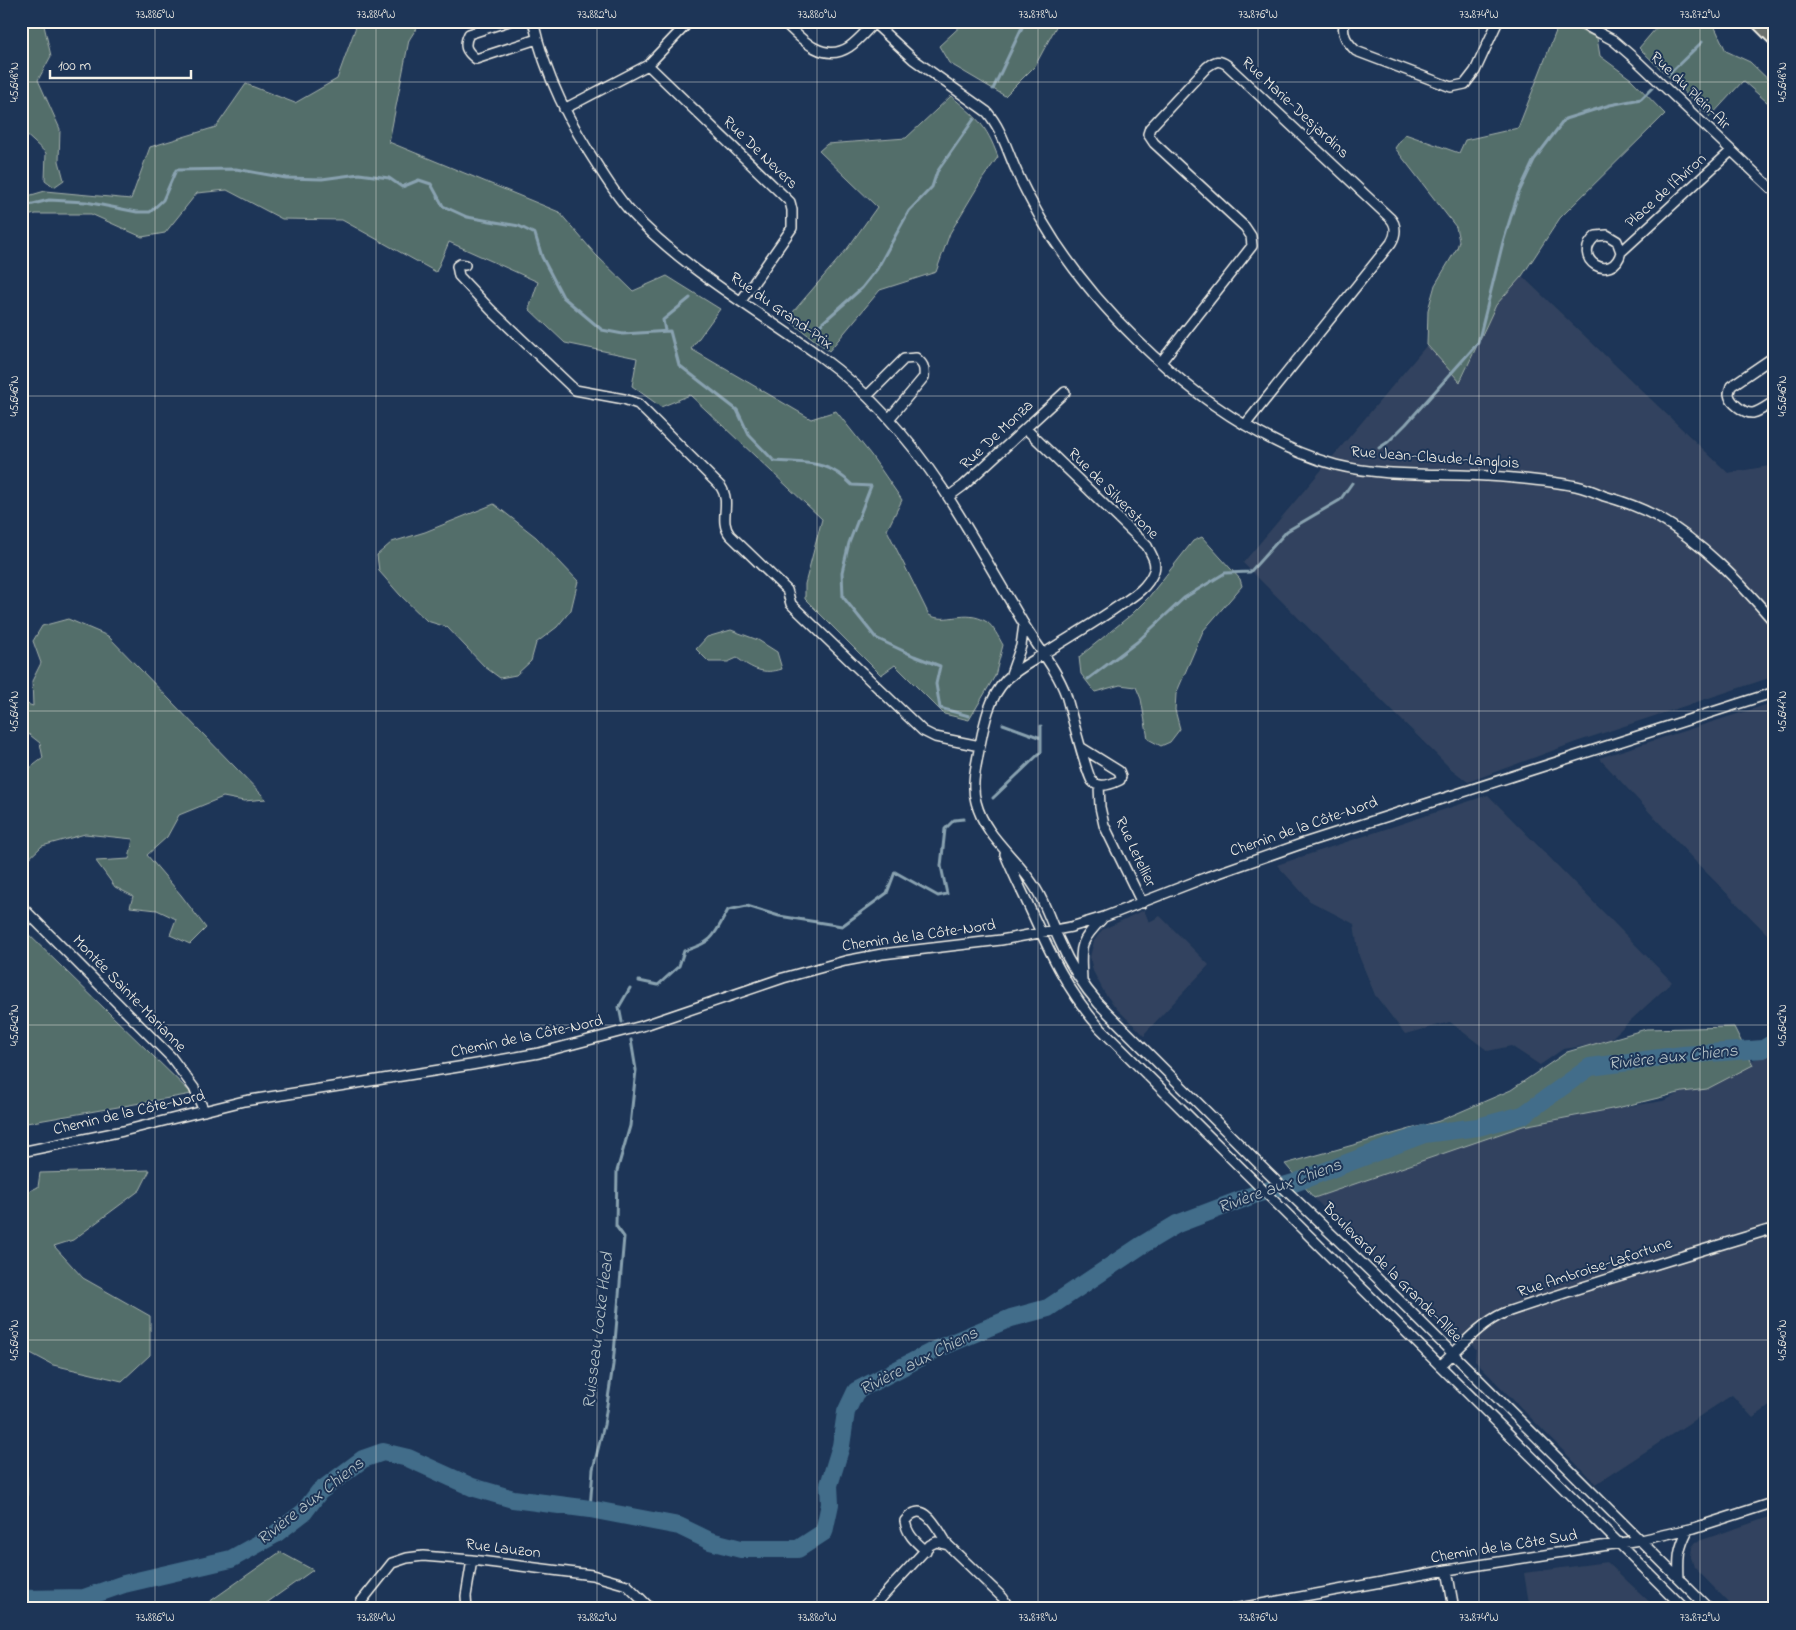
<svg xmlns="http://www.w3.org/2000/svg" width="1796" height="1630" font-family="'Indie Flower',sans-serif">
<rect width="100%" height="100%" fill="#1d3557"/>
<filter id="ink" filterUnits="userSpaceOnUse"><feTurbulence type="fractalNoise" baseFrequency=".02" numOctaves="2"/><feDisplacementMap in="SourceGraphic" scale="10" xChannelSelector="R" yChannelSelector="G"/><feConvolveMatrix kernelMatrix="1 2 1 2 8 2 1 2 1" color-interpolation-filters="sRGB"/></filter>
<g filter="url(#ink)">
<!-- built -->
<path fill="#32435e" d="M1522,276L1728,473L1775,465V676L1576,742L1468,782L1450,768L1243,563L1427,345L1461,382L1496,305Z
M1775,702V942L1694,860L1599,758Z
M1488,795L1672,982L1606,1043L1563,1049L1540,1065L1511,1046L1488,1051L1450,1022L1405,1034L1375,995L1359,956L1354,924L1310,901L1277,865Z
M1144,910L1149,922L1160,916L1209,965L1145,1033V1036L1117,1009L1104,992L1093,971L1090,957L1094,941L1102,930Z
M1775,1050V1402L1753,1418L1732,1395L1596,1484L1475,1361L1476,1349L1458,1332L1447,1334L1314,1198L1523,1126L1617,1108L1663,1101Z
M1775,1515V1609H1735L1694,1567L1691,1557L1692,1547L1696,1542Z
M1607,1562L1657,1609H1530L1524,1573Z"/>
<!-- green -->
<path fill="#536e6b" stroke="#a4b0aa" d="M21,21H43L51,56L38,80L60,129L59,161L64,180L54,187L45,180L46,153L21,130Z
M358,21H421L409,40L389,142L559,212L596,255L633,291L667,276L720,309L691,349L811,419L836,411L871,455L902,500L887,530L929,615C948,625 964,608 987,622C993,626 999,638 1003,645L995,676L969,720L944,714L895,665L881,675L805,599V584L822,519L690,395L661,407L632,386L637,358L565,343L529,309L538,282L449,242L436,272L342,220L282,219L227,190L197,193L165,233L142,237L91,214H36L21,217V198L45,191L131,199L150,147L216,127L246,84L295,103L337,79Z
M966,21H1059L1035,66L1005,96L949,63L939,46Z
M1560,21L1597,38L1600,56L1631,79L1665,114L1560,218L1522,276L1496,305L1460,382L1427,345L1428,310L1435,285L1457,248L1459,241L1456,227L1395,148L1405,134L1459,153L1465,140L1518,128Z
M1662,21H1712L1726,51L1750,62L1775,86V109L1743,81L1710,117L1639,48Z
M951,96C977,118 986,124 998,157L983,178L950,233L936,272L880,290L829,351L787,319L847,249L877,207L819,151L827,144L906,138Z
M494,504L536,537L578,581L571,610L557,627L536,643L531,661L516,675L500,678L485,667L447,627L427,621L400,595L379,571L377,555L392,542L425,532Z
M1202,537L1240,579L1242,586L1203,631L1176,694L1175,710L1180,729L1170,742L1161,746L1148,739L1141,699L1136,687L1120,685L1095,692L1081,674L1079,657L1132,614L1148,598L1193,541Z
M68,619L108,636L266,799L244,801L223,797L179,815L167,837L147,855L181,895L206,928L190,944L170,935L176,919L157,910L130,907L133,896L115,887L96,861L129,859L133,839L85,834L42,846L21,866V775L43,758L40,743L21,728V702L33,706L32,681L41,663L33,641L42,626Z
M731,630L758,640L777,652L782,669C763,675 753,669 737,658L728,662H709L696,649L707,637Z
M21,927L192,1094L21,1124Z
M1734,1027L1753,1065L1707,1089L1683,1092L1617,1108L1523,1126L1314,1198L1285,1164L1439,1121L1511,1090L1567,1052L1646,1029Z
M150,1170L140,1190L73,1240L54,1246L83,1278L150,1316V1355L122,1381L53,1365L21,1348V1195L38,1187L40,1173Z
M21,1459L24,1460C30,1482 27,1509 21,1531Z
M280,1552L313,1570L258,1609H199Z"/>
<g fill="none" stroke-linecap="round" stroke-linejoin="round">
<!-- stream -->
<path stroke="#89a2b0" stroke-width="3" d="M1669,74L1702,42
M993,89L1025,21
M21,207L49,200L86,202L137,212H150L163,200L176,170L236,169L286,178L322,179L359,174L389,178L402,187L419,180L431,184L443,206L467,217L519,226L535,234L542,257L563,297L602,330L623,334L670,331L679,365L737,410L749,435L774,461C808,464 827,459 852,485L871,486L849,543L842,572L843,597L876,638L914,656L940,666L936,684L940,708L969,716
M820,325L862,288L877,269L909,211L932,187L937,172L974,119
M665,331L663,320L690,298
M1379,448L1388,442L1406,424L1478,343L1503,242L1518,194L1534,160L1565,119L1610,105L1641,99L1652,88
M1088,679L1137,642L1184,598L1225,573L1250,572L1287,531L1340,500L1352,483
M1041,726V738
M993,798L1041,752V738L1003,724
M639,981L658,985L679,966L684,951C714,942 714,936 728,910L747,906L779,916L842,926L887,893L895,872L938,896L947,894L941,866L945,829L954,820L964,819
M622,1022L619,1007L630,988
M590,1509L593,1469L604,1425L613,1365L624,1237L616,1226L617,1171L630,1126L636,1070L631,1040"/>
<!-- river -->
<path stroke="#426d8a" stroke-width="18" d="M21,1599L84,1598L124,1584L231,1559L274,1535L304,1512L319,1492L363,1459L383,1452L408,1458L472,1487L513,1499L590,1509L679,1526L710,1541L741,1549H798L824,1532L830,1504L829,1485L841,1446L846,1412L856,1391L937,1349L1011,1318L1048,1308L1142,1245L1177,1224L1256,1194L1294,1183L1424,1134L1478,1127L1523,1115L1590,1067L1683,1055L1763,1049L1775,1042"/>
<!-- minor casing -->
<g stroke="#f4f1e8" stroke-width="12">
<path id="minor" d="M509,21L469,34C463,46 466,51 476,59L537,39
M533,21C545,76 570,124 601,171C610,185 619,199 630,211C684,270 757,310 821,357C869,392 910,440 943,489C972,534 998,581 1025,626C1039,649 1057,670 1066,695C1070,708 1087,776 1092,781C1099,789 1112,784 1120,780L1121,776L1119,771L1082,748
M783,21C800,38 823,64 849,47C858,41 866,31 874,23L913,59L987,112C1001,128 1007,150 1016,170C1023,187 1032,203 1041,219C1089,302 1177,389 1261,434C1285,447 1310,458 1336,465C1384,477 1436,473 1486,476C1516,478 1547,480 1576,486C1585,488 1595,492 1604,496C1622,501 1639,507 1656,516C1703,543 1740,582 1775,623
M1345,21C1340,34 1348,43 1356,51L1451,87L1465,84L1475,71L1498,21
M1577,21L1613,40L1635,59L1775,192
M648,65L790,202L792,210V228L741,301
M564,109L648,65L685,26
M1621,252L1617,241L1607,235L1596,236C1569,259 1613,285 1621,252L1731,151
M465,265L460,264L457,266L459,276L491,310L575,390L624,399L638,404L721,487C732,504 718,520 730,535L787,590L791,604L795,608L923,731L935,737L980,746
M1775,356L1731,386C1730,389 1729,392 1729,394C1730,403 1745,414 1753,413C1761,411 1768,405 1775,401
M1161,362L1252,246L1251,236L1245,227L1154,143L1148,134L1150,128L1207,67C1215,61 1219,59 1227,65L1390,218C1397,225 1396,235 1391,243L1245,425
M867,396L904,359L916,358C923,364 925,367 924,377L889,419
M1026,429L1147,546C1151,554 1157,562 1154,571C1147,589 1132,597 1117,607C1090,626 1061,642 1034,660C1024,666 1014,672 1006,680C988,699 984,725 979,750C976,767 971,785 976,802C985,838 1018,858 1036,889C1046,905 1051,923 1059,940C1069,963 1083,986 1099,1004L1268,1173L1372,1273L1709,1609
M948,497L963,486L1065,392
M1011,674L1021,646L1024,624
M1099,785L1100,807L1104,825L1142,903
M1005,854C1013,874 1023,893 1032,913C1051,955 1069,993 1100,1028L1685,1609
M21,906L171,1057L194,1088L204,1111
M1082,981C1081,947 1077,944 1102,919
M21,1152L123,1131L244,1101L471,1065L539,1053L642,1026L783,978L845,961L882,954L1001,940L1071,927L1104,917L1207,877L1304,843L1775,692
M1440,1366C1460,1348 1479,1324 1504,1313C1594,1282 1684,1256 1775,1228
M926,1551C916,1542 907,1535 905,1521C924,1496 938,1530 948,1545
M1447,1570L1454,1609
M1679,1579C1678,1558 1678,1549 1688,1530
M361,1602L392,1563L407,1558L423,1556L472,1560L592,1575L627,1585L651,1609
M467,1609L466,1596L472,1560
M871,1609L930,1545L936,1542L948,1545L1003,1598L1009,1609
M1234,1609L1447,1570L1640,1540L1694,1528L1775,1502"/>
</g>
<!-- highway casing -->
<g stroke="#f4f1e8" stroke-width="18">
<path id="highway" d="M1758,21L1775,38"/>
</g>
<!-- minor -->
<use href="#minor" stroke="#1d3557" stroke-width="9"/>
<!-- highway -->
<use href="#highway" stroke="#6b706d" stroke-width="14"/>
</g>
</g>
<!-- ticks -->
<path fill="none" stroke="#f4f1e8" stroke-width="1" stroke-opacity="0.45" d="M155,21V1609M376,21V1609M597,21V1609M817,21V1609M1038,21V1609M1258,21V1609M1479,21V1609M1700,21V1609M21,82H1775M21,396H1775M21,711H1775M21,1025H1775M21,1340H1775"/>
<g text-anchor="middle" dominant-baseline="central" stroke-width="4" stroke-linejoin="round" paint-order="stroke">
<!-- street labels -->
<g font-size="16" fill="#f4f1e8" stroke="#1d3557">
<text transform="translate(1690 91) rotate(44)">Rue du Plein-Air</text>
<text transform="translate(1295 108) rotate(43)">Rue Marie-Desjardins</text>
<text transform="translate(760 153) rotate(44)">Rue De Nevers</text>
<text transform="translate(1666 191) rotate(-42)">Place de l'Aviron</text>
<text transform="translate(781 311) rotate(35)">Rue du Grand-Prix</text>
<text transform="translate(997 435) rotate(-43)">Rue De Monza</text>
<text transform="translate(1435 458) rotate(4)">Rue Jean-Claude-Langlois</text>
<text transform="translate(1113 494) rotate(45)">Rue de Silverstone</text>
<text transform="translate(1304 827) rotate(-19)">Chemin de la Côte-Nord</text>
<text transform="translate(1135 852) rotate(65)">Rue Letellier</text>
<text transform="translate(919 936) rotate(-8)">Chemin de la Côte-Nord</text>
<text transform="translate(129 994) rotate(46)">Montée Sainte-Marianne</text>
<text transform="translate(527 1037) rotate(-12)">Chemin de la Côte-Nord</text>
<text transform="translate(129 1113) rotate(-13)">Chemin de la Côte-Nord</text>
<text transform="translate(1595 1268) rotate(-18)">Rue Ambroise-Lafortune</text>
<text transform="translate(1392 1273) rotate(45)">Boulevard de la Grande-Allée</text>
<text transform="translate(1504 1547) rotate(-9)">Chemin de la Côte Sud</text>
<text transform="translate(503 1549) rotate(7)">Rue Lauzon</text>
</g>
<!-- water labels -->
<g font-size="18" font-style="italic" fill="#b6c3c7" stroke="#1d3557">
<text transform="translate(1673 1058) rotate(-6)">Rivière aux Chiens</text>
<text transform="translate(1280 1187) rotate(-20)">Rivière aux Chiens</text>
<text transform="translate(599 1331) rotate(-83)">Ruisseau Locke Head</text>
<text transform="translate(919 1362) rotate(-27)">Rivière aux Chiens</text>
<text transform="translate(311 1502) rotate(-38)">Rivière aux Chiens</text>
</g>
</g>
<!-- margin -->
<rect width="1796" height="1630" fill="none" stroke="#1d3557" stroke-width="55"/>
<!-- scale -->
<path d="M50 70v8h141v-8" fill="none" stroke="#f4f1e8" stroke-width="2.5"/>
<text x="58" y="70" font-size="15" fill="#f4f1e8" stroke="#1d3557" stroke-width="4" paint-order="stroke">100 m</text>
<rect x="28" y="28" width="1740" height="1574" fill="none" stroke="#f4f1e8" stroke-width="2"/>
<g font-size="12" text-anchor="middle" fill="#f4f1e8">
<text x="155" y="18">73.886°W</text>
<text x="376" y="18">73.884°W</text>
<text x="597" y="18">73.882°W</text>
<text x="817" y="18">73.880°W</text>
<text x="1038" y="18">73.878°W</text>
<text x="1258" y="18">73.876°W</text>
<text x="1479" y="18">73.874°W</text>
<text x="1700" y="18">73.872°W</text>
<text transform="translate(14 82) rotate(-90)" y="4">45.648°N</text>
<text transform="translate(1782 82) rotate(-90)" y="4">45.648°N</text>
<text transform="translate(14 396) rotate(-90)" y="4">45.646°N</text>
<text transform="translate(1782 396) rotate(-90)" y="4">45.646°N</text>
<text transform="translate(14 711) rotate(-90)" y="4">45.644°N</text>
<text transform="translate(1782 711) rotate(-90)" y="4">45.644°N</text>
<text transform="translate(14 1025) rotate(-90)" y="4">45.642°N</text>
<text transform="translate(1782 1025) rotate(-90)" y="4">45.642°N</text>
<text transform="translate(14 1340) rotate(-90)" y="4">45.640°N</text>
<text transform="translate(1782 1340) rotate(-90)" y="4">45.640°N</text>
<text x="155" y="1621">73.886°W</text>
<text x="376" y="1621">73.884°W</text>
<text x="597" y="1621">73.882°W</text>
<text x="817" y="1621">73.880°W</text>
<text x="1038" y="1621">73.878°W</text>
<text x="1258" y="1621">73.876°W</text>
<text x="1479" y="1621">73.874°W</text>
<text x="1700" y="1621">73.872°W</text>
</g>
</svg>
